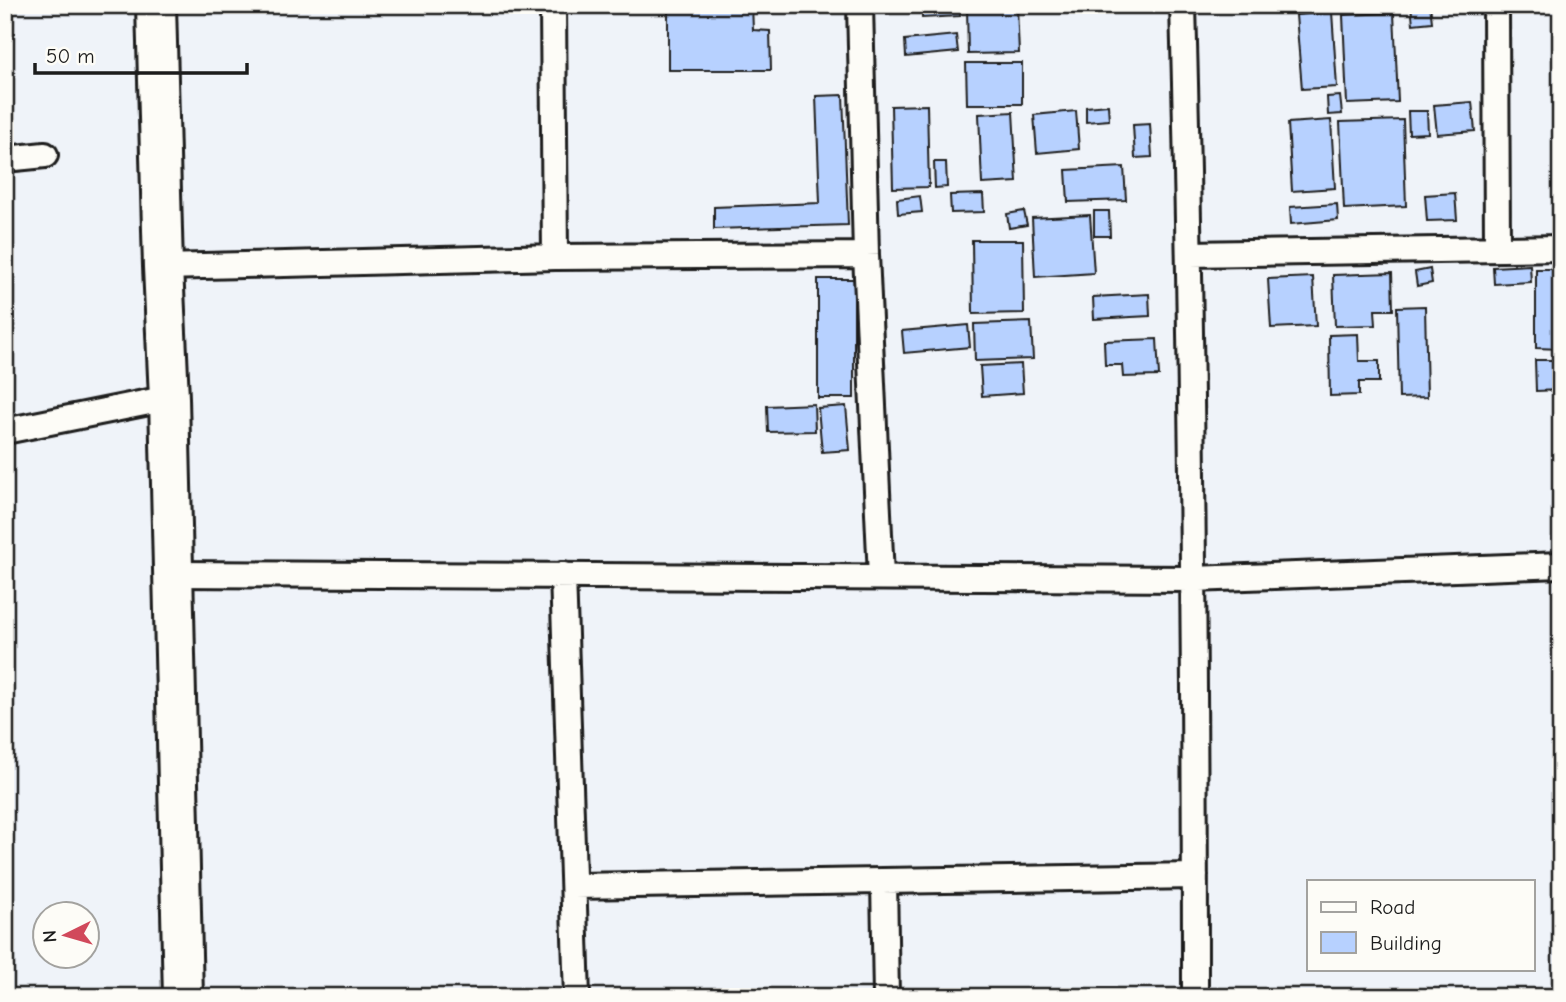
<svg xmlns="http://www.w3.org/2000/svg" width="1566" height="1002" font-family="'Comic Neue',sans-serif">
<rect width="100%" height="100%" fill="#eff3f9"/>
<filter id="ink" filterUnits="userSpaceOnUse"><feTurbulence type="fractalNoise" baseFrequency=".0143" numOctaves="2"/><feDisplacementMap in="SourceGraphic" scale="14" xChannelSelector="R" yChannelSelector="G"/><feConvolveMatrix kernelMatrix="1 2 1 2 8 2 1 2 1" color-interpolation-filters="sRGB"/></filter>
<g filter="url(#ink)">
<!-- building -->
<path fill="#b7d1ff" stroke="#1c1c1c" stroke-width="2" d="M668,5H752L753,30L770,31L771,70H668Z
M921,5H960V16L922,18Z
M1226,5H1265V8L1227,10Z
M1273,5H1339V7L1273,9Z
M1411,5H1430L1432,22L1413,24Z
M1017,7L1019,53L968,54L967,8Z
M1332,12L1337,87L1302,89L1296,15Z
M1394,13L1398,102L1347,104L1343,15Z
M956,35L958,52L906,57L905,40Z
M966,63H1022V104H967Z
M843,95L848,225L714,229V207L820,203L816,96Z
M1340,96L1342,114L1328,115L1327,97Z
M1472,102L1475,131L1437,134L1434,105Z
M927,105L929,187L893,188L891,106Z
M1108,105L1109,120L1086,122V107Z
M1076,111L1079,149L1037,153L1034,115Z
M1408,111H1427L1428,133L1409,134Z
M1013,112L1017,182L982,184L979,114Z
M1331,120L1335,188L1292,191L1288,123Z
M1403,120L1406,206L1344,209L1340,122Z
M1150,124L1152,157L1135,158L1133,125Z
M934,162H946L947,187L935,188Z
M1124,167L1126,200L1068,202L1066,170Z
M1455,193L1457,220L1427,221L1425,195Z
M983,194L984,212L951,213L950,195Z
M920,196L922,212L898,214L897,199Z
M1337,204L1338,220L1291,224L1290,207Z
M1024,211L1027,225L1009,228L1007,214Z
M1094,211H1109L1110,236H1094Z
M1090,215L1094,273L1035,277L1032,218Z
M972,240H1023L1024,313L973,314Z
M1530,265L1531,282L1494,284L1493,267Z
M1430,269L1432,283L1417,286L1415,272Z
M1536,269H1561V349L1536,348Z
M1392,273L1393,310H1375L1376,325L1335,326L1333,275Z
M1313,277L1316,326L1271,328L1268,279Z
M818,279H854V398H818Z
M1149,294L1150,316L1094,319L1093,297Z
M1425,306L1427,397L1399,398L1397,307Z
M1031,322L1033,359L975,361L974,324Z
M968,325L970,347L904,353L902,331Z
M1358,334L1359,361H1379V382H1359V395L1330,396L1329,335Z
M1157,339L1159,376L1123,377L1122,365H1105L1104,341Z
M1535,360H1561V390L1536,391Z
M1021,364L1023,393L982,396L980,366Z
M814,404L815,431L768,432L767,406Z
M846,406L850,450L822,452L818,408Z"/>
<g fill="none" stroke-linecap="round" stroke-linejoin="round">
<!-- street casing -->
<g stroke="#1c1c1c" stroke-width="30">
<path id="street" d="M553,5L555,257
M860,5L866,255L881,577
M1183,5C1192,336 1195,666 1195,997
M1496,5L1497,249
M5,159L45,155
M1190,254L1561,248
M163,267L555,257L866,255
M5,431L169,398
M172,574L1193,579L1561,565
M563,575L577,997
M884,881L886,997
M574,886L1195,876"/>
</g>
<!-- highway casing -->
<g stroke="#1c1c1c" stroke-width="44">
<path id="highway" d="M156,5L163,267L169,398L183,997"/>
</g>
<!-- street -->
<use href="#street" stroke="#fdfcf7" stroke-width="24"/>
<!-- highway -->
<use href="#highway" stroke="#fdfcf7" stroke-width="38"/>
</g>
</g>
<!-- margin -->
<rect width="1566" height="1002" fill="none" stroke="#fdfcf7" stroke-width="28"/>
<rect x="14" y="14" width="1538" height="974" fill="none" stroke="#1c1c1c" stroke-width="2.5" filter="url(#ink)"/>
<!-- legend -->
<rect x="1307" y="880" width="228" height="91" fill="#fdfcf7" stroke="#a3a29f" stroke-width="2"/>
<rect x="1321" y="902" width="35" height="10" fill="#fdfcf7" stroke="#a3a29f" stroke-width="2"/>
<text x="1370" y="914" font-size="21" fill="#1c1c1c">Road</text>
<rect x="1321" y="932" width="35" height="21" fill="#b7d1ff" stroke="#a3a29f" stroke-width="2"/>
<text x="1370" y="950" font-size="21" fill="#1c1c1c">Building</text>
<!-- north arrow -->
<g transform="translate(66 935) rotate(265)"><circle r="33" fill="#fdfcf7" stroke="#a3a29f" stroke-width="2"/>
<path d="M0-5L12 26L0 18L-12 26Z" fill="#d1495b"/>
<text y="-10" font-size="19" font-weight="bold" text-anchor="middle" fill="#1c1c1c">N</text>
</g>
<!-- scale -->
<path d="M35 63v10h212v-10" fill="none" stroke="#1c1c1c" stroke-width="3.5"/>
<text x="46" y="63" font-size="21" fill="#1c1c1c" stroke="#fdfcf7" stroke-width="5" paint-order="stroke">50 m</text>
</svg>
